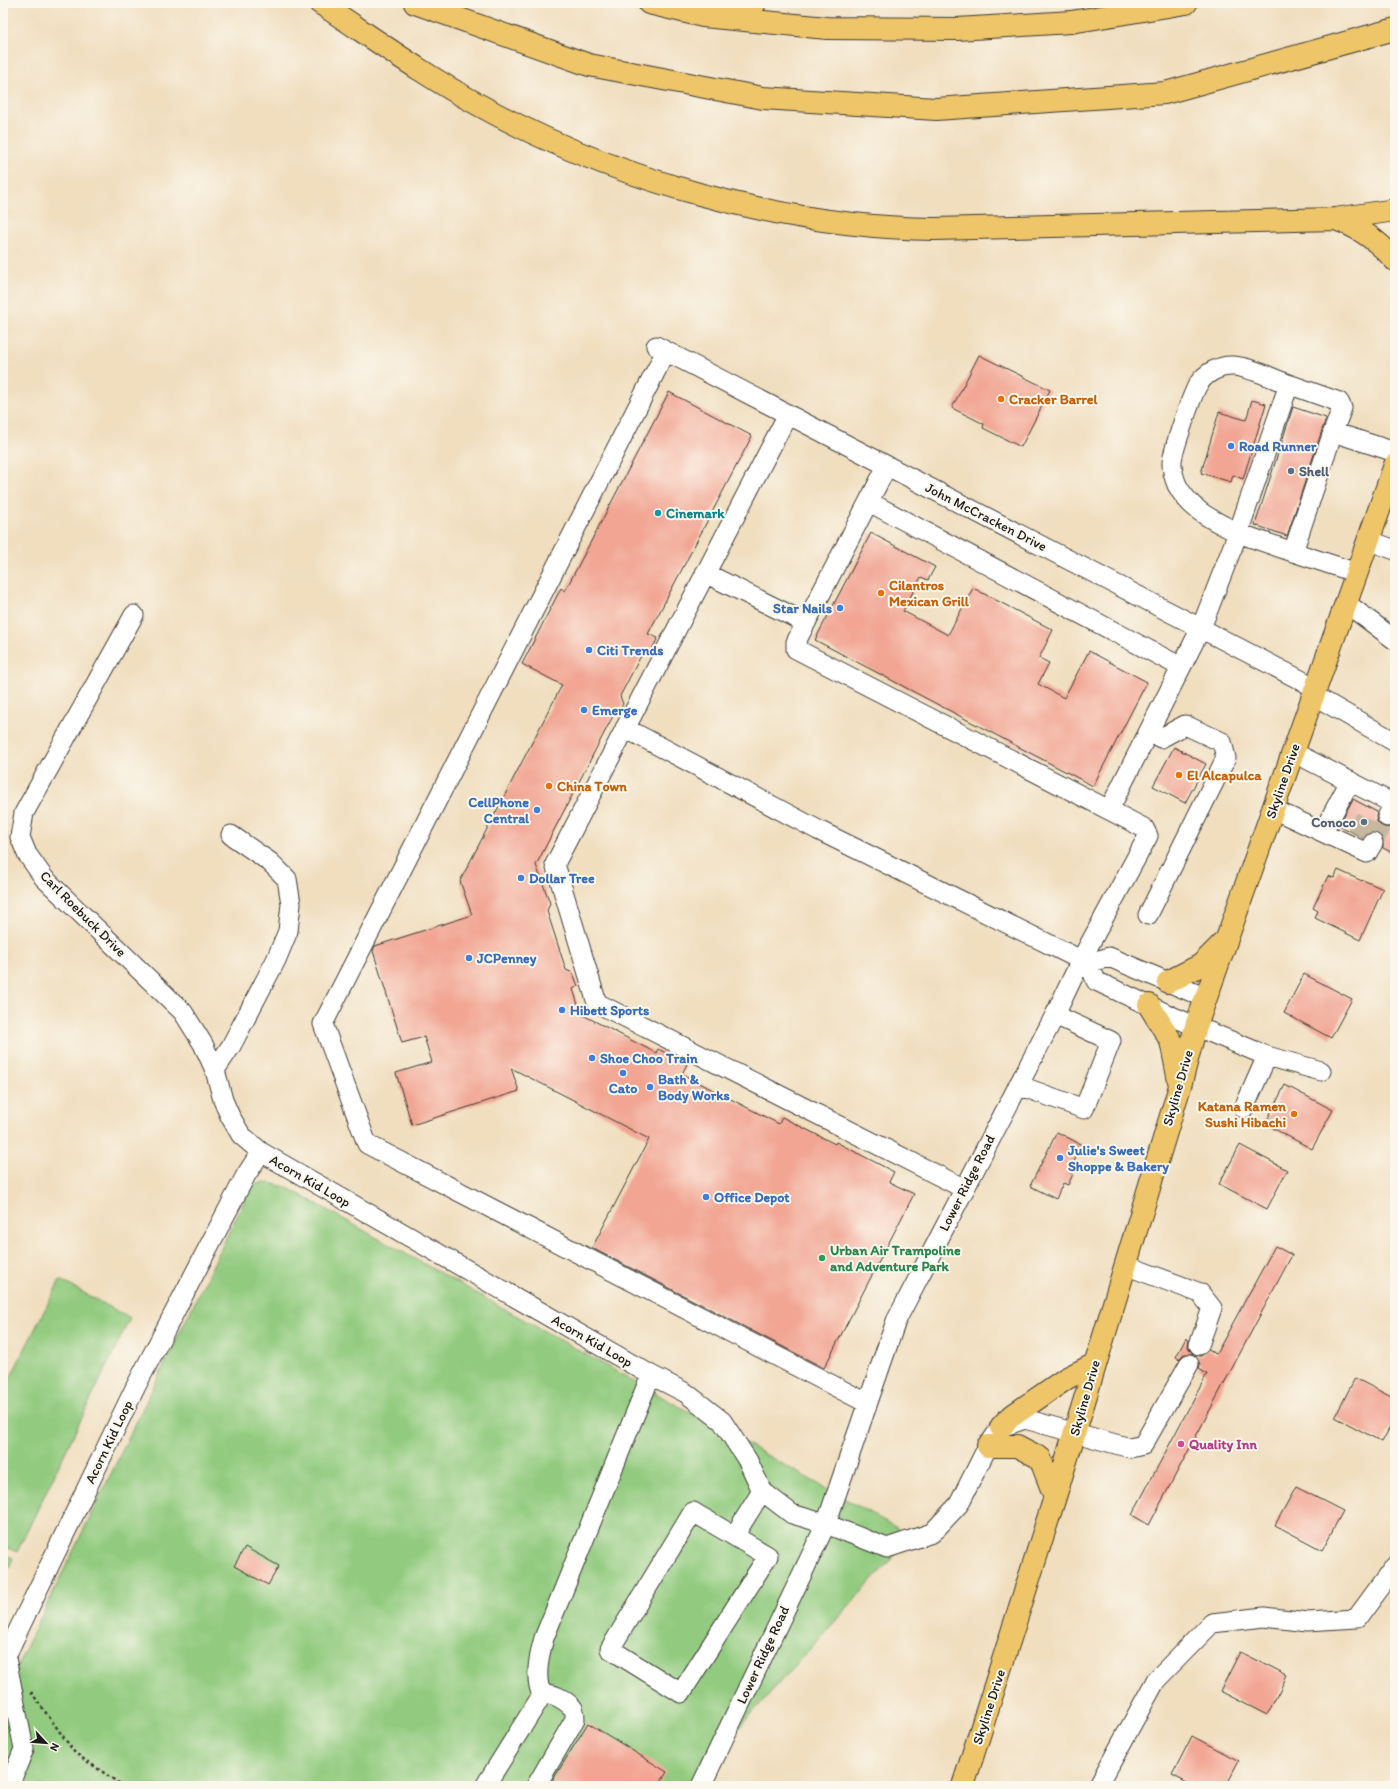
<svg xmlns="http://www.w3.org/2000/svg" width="1398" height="1789" font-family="Itim,sans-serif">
<rect width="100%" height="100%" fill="#fbf7ec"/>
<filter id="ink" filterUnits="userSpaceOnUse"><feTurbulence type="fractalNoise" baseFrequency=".025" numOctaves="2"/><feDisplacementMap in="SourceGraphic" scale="8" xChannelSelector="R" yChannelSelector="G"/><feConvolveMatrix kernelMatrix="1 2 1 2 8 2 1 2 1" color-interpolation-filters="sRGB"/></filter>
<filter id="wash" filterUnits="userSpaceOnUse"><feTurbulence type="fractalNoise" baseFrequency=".012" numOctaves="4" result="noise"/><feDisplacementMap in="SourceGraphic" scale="16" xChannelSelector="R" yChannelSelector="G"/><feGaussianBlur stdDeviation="0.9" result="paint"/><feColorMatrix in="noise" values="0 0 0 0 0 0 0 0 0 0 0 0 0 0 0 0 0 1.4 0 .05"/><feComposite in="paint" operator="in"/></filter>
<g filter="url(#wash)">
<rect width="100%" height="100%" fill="#f0debf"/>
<!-- green -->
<path fill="#92cb7f" stroke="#57744e" d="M264,1182L286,1187L897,1528L902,1536L904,1545L715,1754L692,1786H3V1700L21,1658L251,1187Z
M60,1280L130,1318L17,1552L3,1546V1392Z
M3,1553L13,1558L3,1581Z"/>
<g id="blocks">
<!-- building -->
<path fill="#f2a593" d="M979,355L1050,390L1021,447L983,428L984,424L952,408Z
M669,392L752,436L648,634L658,638L651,651L643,652L620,696L623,704L618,714H614L536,865L550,903L547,911L566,970L573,973L578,986L573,989L581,1014L656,1053L658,1049L687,1064L682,1074L779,1124L782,1117L835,1144L836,1142L894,1172L889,1182L914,1194L824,1368L592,1248L649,1139L511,1068L519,1091L412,1125L396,1073L432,1062L424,1037L402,1043L373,951L375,946L472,915L460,881L562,685L522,664L561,588L565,591Z
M1252,400L1266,404L1243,479L1233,475L1231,482L1201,473L1219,412L1246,420Z
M1293,407L1326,418L1287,536L1255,525Z
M871,533L935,567L928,580L921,577L903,611L948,635L973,588L1053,630L1039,658L1049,663L1038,684L1064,698L1089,651L1147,682L1093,786L815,640Z
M1174,747L1206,764L1185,803L1153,786Z
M1353,799L1377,812L1376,817L1377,822L1381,826L1388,828L1395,824V845L1391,852L1383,848V838L1378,833L1374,832L1368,833L1363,838L1339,825Z
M1338,870L1362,881L1363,880L1383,889L1360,940L1315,918L1318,911L1313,908L1328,876L1334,878Z
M1304,974L1352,999L1331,1038L1284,1013Z
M1285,1085L1333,1110L1312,1149L1265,1124Z
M1057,1132L1082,1145L1069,1172L1073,1174L1068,1185L1063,1183L1056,1199L1030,1186Z
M1240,1145L1287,1170L1267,1209L1219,1184Z
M1275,1246L1292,1255L1149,1525L1132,1515L1207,1374L1199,1369L1200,1364L1195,1355L1201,1356L1208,1350L1216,1354Z
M1186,1338L1189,1340L1188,1347L1193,1354H1184L1179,1359L1176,1357Z
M1355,1378L1395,1399V1418L1382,1442L1335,1417Z
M1296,1487L1343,1511L1322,1550L1275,1525Z
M245,1547L279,1566L268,1585L234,1566Z
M1240,1652L1287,1676L1267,1715L1220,1691Z
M588,1723L667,1772L658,1786H549Z
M1192,1736L1239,1761L1226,1786H1193L1172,1775Z"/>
</g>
</g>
<g filter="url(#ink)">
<use href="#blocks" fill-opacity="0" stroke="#3c3934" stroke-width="1"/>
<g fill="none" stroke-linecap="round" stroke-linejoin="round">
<!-- minor-tunnel -->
<path stroke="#c6b79e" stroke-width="19" stroke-dasharray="19 10" stroke-linecap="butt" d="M1356,834L1370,809
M1373,843L1387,817"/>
<!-- minor casing -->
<g stroke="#3c3934" stroke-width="21">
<path id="minor" d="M656,346L1316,688
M666,351L323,1024L367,1144L867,1403
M1291,385C1274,379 1250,367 1233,366C1220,365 1206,373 1199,383C1193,391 1171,455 1172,464C1172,470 1175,480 1177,485C1191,511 1213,520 1238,533L1288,387L1291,385L1339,402L1342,408L1333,432
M788,414L555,864L596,1000L599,1004L965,1189
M869,502L1181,667
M1368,540L1395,550
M705,573L806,623
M1357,573L1293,552L1333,432L1395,452
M1346,603L1395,640
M134,615L24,813L20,837L27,854L44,878L183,1012L203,1044L215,1070L223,1100L230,1116L241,1135L261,1152L651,1375L686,1393L722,1421L748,1461L762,1491L792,1514L826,1524L896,1321L1055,1015L1081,960L1148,836L1144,828L796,649V642L887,466
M1313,695L1395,742
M625,728L818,830L1081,960L1089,963L1109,957L1206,998
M1293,752L1394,804L1387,817
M1273,809L1367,853L1373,843
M1109,810L1201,628L1238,533L1293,552
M1323,832L1350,781
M1148,915L1226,758L1222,742L1185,725L1161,738L1149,732
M1089,963L1096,981L1176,1018L1267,1056L1321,1071
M215,1070L231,1046L276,960L288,931L291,904L287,879L270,862L231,835
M1018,1085L1084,1109L1111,1041L1055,1015
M1244,1108L1267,1056
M1125,1265L1200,1293L1212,1308L1199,1345
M734,1536L768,1556L681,1693L610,1649L693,1512L734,1536L762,1491
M6,1658L24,1749L9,1786
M3,1664L14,1639L136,1386L246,1175L261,1152
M485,1786L542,1695C534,1678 539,1656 544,1638L651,1375
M536,1786L575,1719C575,1715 575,1710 572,1707C565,1700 551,1691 542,1695
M701,1786L826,1524L887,1548L932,1533L959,1504L988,1446L1001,1427L1025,1419L1130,1448L1143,1445L1189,1364
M1098,1786L1156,1680L1212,1623L1264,1617L1308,1622L1356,1619L1395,1566"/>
</g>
<!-- highway casing -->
<g stroke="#3c3934" stroke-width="24">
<path id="highway" d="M320,3C373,38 425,76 481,106C615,180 782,227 935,229L1335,219L1395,210
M415,3L589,65L763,98L936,109L1165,93L1395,29
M649,3L703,16L827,28L957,29L1071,22L1186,3
M714,4L735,6L755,3
M1335,219C1360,227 1378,241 1395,260
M1168,982L1201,965L1223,943
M1149,1005L1171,1041L1179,1081
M1001,1427L1009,1418L1067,1378L1095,1364
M988,1446H1017L1040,1458L1055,1497
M963,1786L1055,1497L1180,1086L1196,1026L1395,465"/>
</g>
<!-- path -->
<path stroke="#3c3934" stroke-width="2.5" stroke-dasharray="3 3" stroke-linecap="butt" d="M31,1692L75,1753L123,1786"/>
<!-- minor -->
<use href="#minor" stroke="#fff" stroke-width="19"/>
<!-- highway -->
<use href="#highway" stroke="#eec569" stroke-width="22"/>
</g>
</g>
<!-- markers -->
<g fill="#e8710a" stroke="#fbf7ec" stroke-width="1.5">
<circle cx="1001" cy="399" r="4"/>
<circle cx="881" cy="593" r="4"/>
<circle cx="1179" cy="775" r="4"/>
<circle cx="549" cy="786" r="4"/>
<circle cx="1294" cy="1114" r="4"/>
</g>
<g fill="#3f7fe0" stroke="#fbf7ec" stroke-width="1.5">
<circle cx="1231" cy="446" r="4"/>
<circle cx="840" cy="608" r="4"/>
<circle cx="589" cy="650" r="4"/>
<circle cx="584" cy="710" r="4"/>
<circle cx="537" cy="810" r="4"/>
<circle cx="521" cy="878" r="4"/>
<circle cx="469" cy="958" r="4"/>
<circle cx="562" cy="1010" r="4"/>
<circle cx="592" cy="1058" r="4"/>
<circle cx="623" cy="1073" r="4"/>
<circle cx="650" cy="1087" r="4"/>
<circle cx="1060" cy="1158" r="4"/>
<circle cx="706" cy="1197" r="4"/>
</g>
<g fill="#5c6f8a" stroke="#fbf7ec" stroke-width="1.5">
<circle cx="1291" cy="471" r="4"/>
<circle cx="1364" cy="822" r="4"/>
</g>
<circle fill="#0f9aa8" stroke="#fbf7ec" stroke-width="1.5" cx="658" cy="513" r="4"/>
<circle fill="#2e9e5b" stroke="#fbf7ec" stroke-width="1.5" cx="822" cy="1258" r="4"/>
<circle fill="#d1479c" stroke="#fbf7ec" stroke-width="1.5" cx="1181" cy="1444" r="4"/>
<g text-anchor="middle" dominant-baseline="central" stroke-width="4" stroke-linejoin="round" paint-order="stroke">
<!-- food labels -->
<g font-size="14" font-weight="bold" fill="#c56008" stroke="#fbf7ec" text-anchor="start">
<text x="1009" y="399">Cracker Barrel</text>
<text x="889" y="585">Cilantros<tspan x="889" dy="16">Mexican Grill</tspan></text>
<text x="1187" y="775">El Alcapulca</text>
<text x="557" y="786">China Town</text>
<text x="1286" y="1106" text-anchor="end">Katana Ramen<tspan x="1286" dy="16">Sushi Hibachi</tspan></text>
</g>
<!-- shop labels -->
<g font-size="14" font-weight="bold" fill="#366cbe" stroke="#fbf7ec" text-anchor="start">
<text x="1239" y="446">Road Runner</text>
<text x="832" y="608" text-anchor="end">Star Nails</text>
<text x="597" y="650">Citi Trends</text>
<text x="592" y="710">Emerge</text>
<text x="529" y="802" text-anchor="end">CellPhone<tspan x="529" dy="16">Central</tspan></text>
<text x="529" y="878">Dollar Tree</text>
<text x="477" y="958">JCPenney</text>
<text x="570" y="1010">Hibett Sports</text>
<text x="600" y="1058">Shoe Choo Train</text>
<text x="658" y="1079">Bath &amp;<tspan x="658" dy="16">Body Works</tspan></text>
<text x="623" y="1088" text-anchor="middle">Cato</text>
<text x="1068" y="1150">Julie's Sweet<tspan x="1068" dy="16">Shoppe &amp; Bakery</tspan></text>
<text x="714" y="1197">Office Depot</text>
</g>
<!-- service labels -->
<g font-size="14" font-weight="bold" fill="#4e5e75" stroke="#fbf7ec" text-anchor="start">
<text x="1299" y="471">Shell</text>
<text x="1356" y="822" text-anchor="end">Conoco</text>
</g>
<!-- culture labels -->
<g font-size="14" font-weight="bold" fill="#0d838f" stroke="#fbf7ec" text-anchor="start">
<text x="666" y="513">Cinemark</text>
</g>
<!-- street labels -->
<g font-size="14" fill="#1c1c1c" stroke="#fbf7ec">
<text transform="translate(986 517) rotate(27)">John McCracken Drive</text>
<text transform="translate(1283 781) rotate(-71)">Skyline Drive</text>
<text transform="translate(83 914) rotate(45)">Carl Roebuck Drive</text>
<text transform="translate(1178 1088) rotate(-74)">Skyline Drive</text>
<text transform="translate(310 1181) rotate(30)">Acorn Kid Loop</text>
<text transform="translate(967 1183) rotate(-63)">Lower Ridge Road</text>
<text transform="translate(592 1341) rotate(30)">Acorn Kid Loop</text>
<text transform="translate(1085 1398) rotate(-74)">Skyline Drive</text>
<text transform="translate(109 1442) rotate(-64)">Acorn Kid Loop</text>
<text transform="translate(763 1655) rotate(-65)">Lower Ridge Road</text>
<text transform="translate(989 1707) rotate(-72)">Skyline Drive</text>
</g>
<!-- leisure labels -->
<g font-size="14" font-weight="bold" fill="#27864d" stroke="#fbf7ec" text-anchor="start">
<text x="830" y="1250">Urban Air Trampoline<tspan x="830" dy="16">and Adventure Park</tspan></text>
</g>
<!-- hotel labels -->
<g font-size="14" font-weight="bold" fill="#b23c85" stroke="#fbf7ec" text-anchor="start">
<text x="1189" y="1444">Quality Inn</text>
</g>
</g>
<!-- margin -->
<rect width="1398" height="1789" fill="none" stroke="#fbf7ec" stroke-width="16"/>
<!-- north arrow -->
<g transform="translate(46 1743) rotate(116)" stroke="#fbf7ec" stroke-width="3" paint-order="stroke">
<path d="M0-3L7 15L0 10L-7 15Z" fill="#1c1c1c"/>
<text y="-6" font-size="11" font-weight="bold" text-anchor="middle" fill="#1c1c1c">N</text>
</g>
</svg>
